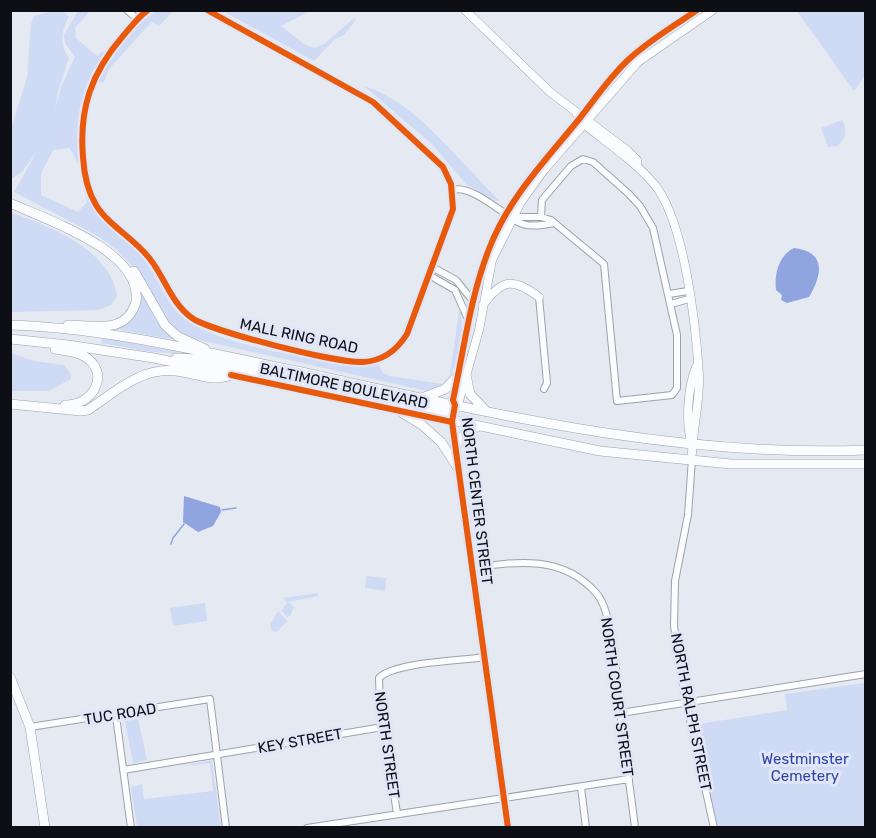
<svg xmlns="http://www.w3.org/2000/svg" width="876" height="838" font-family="Rubik,sans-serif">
<rect width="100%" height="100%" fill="#e5e9f2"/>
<!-- green -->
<path fill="#cfdaf5" d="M59,10L69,16C61,33 59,42 69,58L58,91L55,110L61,87L75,57L65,43L64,35L78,11H90L75,28L76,38L97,56L102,51L104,53C79,89 75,121 78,164L70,148L53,150L41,174V195L78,212L87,202L85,194C98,222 123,234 142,257C157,275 163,299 180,315C210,344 306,357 349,366L363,367L378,364L383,373L390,376L443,384L450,374L459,312H461C464,336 458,390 427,391L186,337L170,327L135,269L117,250L96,235L14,192L37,151L22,172L11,179L10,132L27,77L31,24L34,16Z
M278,10L310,11L281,26L304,44L314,48L324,44L354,18L356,20L344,35L335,39L314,61L223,11Z
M157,11H173L159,26L152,22L146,28L109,69L104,82H100L98,77C113,52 132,26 157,11Z
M797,11H865V76L854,91Z
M364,86C417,102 460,163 499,200L496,201L466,184L432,144Z
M842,120C848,131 846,137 838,146L828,147L821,128Z
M10,212C51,227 110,249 117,296L111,305L98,310L11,312Z
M137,283L176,340L115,329L128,321Z
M102,338L203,356L145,351L101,343Z
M11,353L34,361L64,365L71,374V379L49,391H11Z
M366,576L386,578L385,591L365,588Z
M318,593V596L288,602L294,607L290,616L287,617L282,611L287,602L283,598Z
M205,603L207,621L173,626L170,608Z
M278,611L287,621L277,632L272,631L270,625Z
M865,683V827H716L700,752L699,724L787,710L785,694Z
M138,718L147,760L133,763L125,721Z
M212,760L221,827H137L131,787L142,784L144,799L213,791L210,763L178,767Z"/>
<!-- water -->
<path fill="#90a4e0" d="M794,248C827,252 822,275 809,297L787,303L781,300L782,295L776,290C774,274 779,255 794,248Z
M184,496L220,507L221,512L213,526L198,532L183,522Z"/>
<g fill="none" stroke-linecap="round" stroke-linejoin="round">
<!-- stream -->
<path stroke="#90a4e0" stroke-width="1.5" d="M222,510L236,508
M171,544L173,538L184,524"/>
<!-- minor casing -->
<g stroke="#9ea2a8" stroke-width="8">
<path id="minor" d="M127,10L137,19
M148,10C138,17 131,27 123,36C91,73 79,109 83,157C84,174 87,190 96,205C109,226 135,239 150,259C165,278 171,303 192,318C210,331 339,364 363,362C382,361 397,350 407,334L453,209L451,184L443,167L373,102L207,10
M453,190C470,184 502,213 518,222C528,228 543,225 554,223
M512,217H541L551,220L604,264L617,401L672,395L677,388V335L653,228L640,206L629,194L593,162L583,159L571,166L542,200L541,217
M432,267L456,280L472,300
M429,275L455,290L467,317
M669,294L688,291
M539,297L547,383L544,389
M671,304L689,299
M692,459L688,515L675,581L674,626L684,692L714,828
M473,568C517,561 564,555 597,594C615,615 618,697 622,728C626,761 631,794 635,828
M621,713L866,674
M116,716L131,828
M30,727L210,699L226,828
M123,770L383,727
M581,787L586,828
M397,813L380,707L379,678C394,662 461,661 485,657
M307,828L629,779"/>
</g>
<!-- tertiary casing -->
<g stroke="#9ea2a8" stroke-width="9">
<path id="tertiary" d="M465,10L550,92L628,151L637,160V166
M576,112L579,120C604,141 634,160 655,185C685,223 696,327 699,375C700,401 693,427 692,453
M483,305C503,278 513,278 539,297
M455,405L459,401L479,330L492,260L521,202L544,170L638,62L713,10
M692,444C685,423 688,387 696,367
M508,828L452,422L455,405L453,400C464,349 470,298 489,249C509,197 546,160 580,118C595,99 609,78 627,61C648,41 673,27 697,10"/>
</g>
<!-- trunk casing -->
<g stroke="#9ea2a8" stroke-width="10">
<path id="trunk" d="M10,203C47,220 143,251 136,302C126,335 94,325 68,325
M134,271L165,325L177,336L205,349
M10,325C105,328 200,351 292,370C482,411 670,458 866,450
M10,339L68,345L154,358L600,451L731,464H866
M55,349C65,351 78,351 87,358C111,376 91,406 65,405
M176,358L198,359L435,410H449L455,405
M466,375L470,394L487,412
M422,398L445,389L458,376
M10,404L81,411L88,410C115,392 141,367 176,371C196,373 213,383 231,375
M402,413L422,425L441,442L458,468
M455,446L465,433L477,427
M10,677L30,727L45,828"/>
</g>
<!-- minor -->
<use href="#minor" stroke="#fbfcfd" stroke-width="6"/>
<!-- tertiary -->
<use href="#tertiary" stroke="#fbfcfd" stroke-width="8"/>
<!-- trunk -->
<use href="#trunk" stroke="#fbfcfd" stroke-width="9"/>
<!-- cycleway casing -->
<g stroke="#e0e6f7" stroke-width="10">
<path id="cycleway" d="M148,10C138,17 131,27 123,36C91,73 79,109 83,157C84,174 87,190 96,205C109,226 135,239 150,259C165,278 171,303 192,318C210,331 339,364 363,362C382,361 397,350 407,334L453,209L451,184L443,167L373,102L207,10
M231,375L452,422
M508,828L452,422L455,405L453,400C464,349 470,298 489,249C509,197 546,160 580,118C595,99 609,78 627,61C648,41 673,27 697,10"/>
</g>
<!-- cycleway -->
<use href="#cycleway" stroke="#e8590c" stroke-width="6"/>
</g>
<g text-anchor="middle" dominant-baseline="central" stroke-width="6" stroke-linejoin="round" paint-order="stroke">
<!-- street labels -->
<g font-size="15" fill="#0d0f14" stroke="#e0e6f7">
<text transform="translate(299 336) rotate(12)">MALL RING ROAD</text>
<text transform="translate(344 386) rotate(12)">BALTIMORE BOULEVARD</text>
<text transform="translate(477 501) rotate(83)">NORTH CENTER STREET</text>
<text transform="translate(617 697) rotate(82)">NORTH COURT STREET</text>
<text transform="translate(691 712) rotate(79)">NORTH RALPH STREET</text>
<text transform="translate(120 714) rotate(-9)">TUC ROAD</text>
<text transform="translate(300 741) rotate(-10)">KEY STREET</text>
<text transform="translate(387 745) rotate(82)">NORTH STREET</text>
</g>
<!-- park labels -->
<g font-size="15" fill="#2f45a6" stroke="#e0e6f7">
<text x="805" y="759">Westminster<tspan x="805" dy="17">Cemetery</tspan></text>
</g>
</g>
<!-- border -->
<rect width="876" height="838" fill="none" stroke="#0d0f14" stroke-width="24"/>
</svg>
